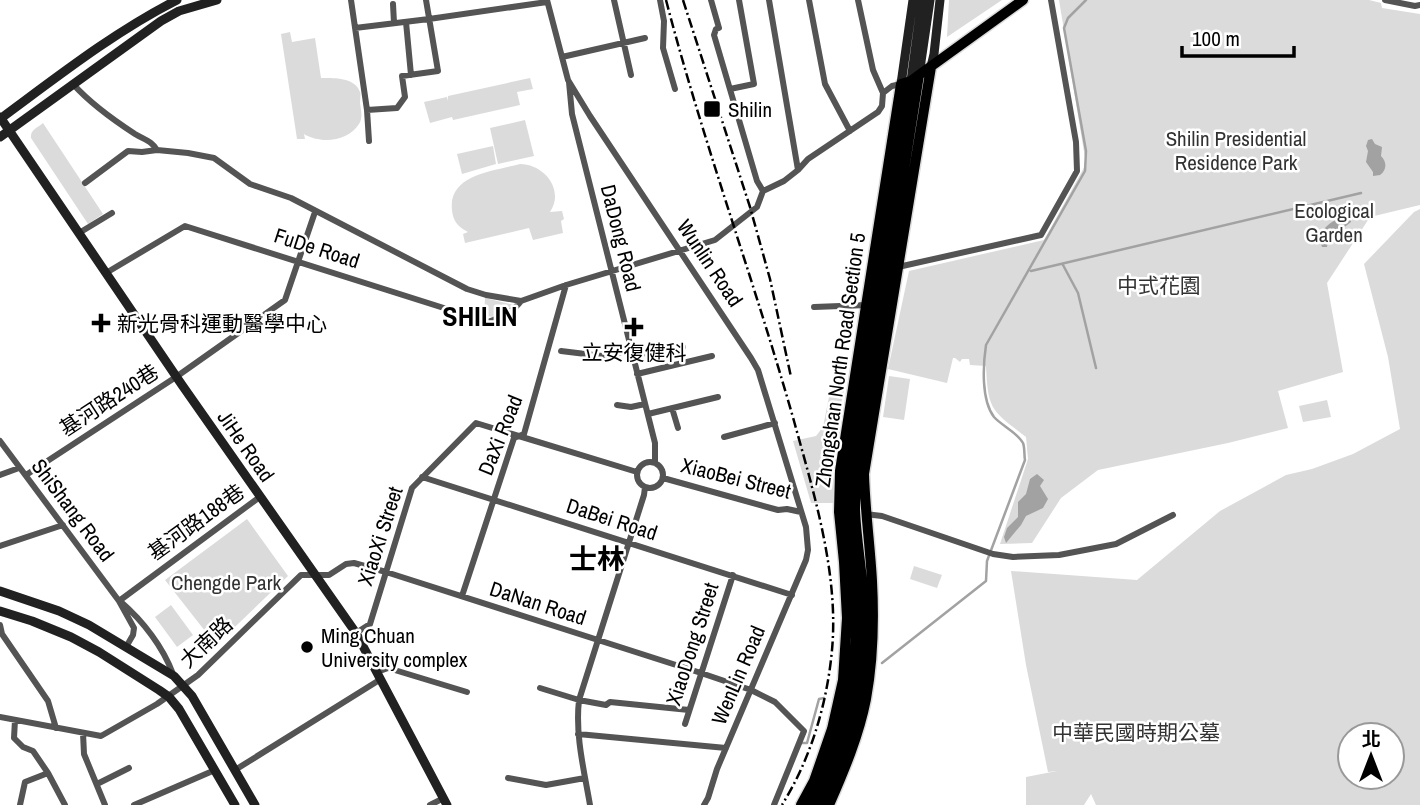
<svg xmlns="http://www.w3.org/2000/svg" width="1420" height="805" font-family="'Archivo Narrow','Noto Sans TC',sans-serif">
<rect width="100%" height="100%" fill="#fff"/>
<!-- green -->
<path fill="#dbdbdb" fill-rule="evenodd" d="M949,0H1002L947,37Z
M1059,0H1369L1381,3L1382,8L1420,14V205L1370,217L1327,283L1343,372L1278,391L1288,428L1228,443L1098,470L1061,498L1032,543L1000,544L1028,459L1026,437C991,410 988,410 986,366L970,365L969,359H962L960,362L955,358H953L947,383L888,369L909,271L1044,240L1086,164Z
M290,32L292,42L315,38L321,78C333,78 355,77 360,92C361,95 360,99 360,103C361,110 363,118 359,124C348,142 320,144 304,134L305,139H297L281,34Z
M530,78L533,89L517,92L520,105L453,120L452,117L430,123L424,102L447,97L448,101V96Z
M525,120L534,156L498,164L490,128Z
M43,123L103,214L88,224L31,138C30,130 37,128 43,123Z
M493,146L496,164L462,174L457,154Z
M520,164C544,164 565,190 550,212L562,211L564,219L561,221L563,233L533,240L529,228L465,243L463,234L468,232C458,227 453,221 452,210C448,174 494,171 520,164Z
M1420,209V805H1096L1091,794L1084,805H1026V777L1057,771L1048,772L1026,665L1011,571L1137,580L1220,511L1286,475L1312,469L1353,454L1400,429L1388,357L1364,264L1414,212ZM1392,735V777H1350V735Z
M485,298L514,305L494,317L484,316Z
M889,376L910,379L904,420L883,417Z
M833,377L847,379L841,404L838,503H811L793,441L816,436L823,427Z
M1327,400L1331,417L1303,422L1299,406Z
M247,519L288,576L216,645L165,580Z
M914,566L942,575L937,588L910,579Z
M171,605L193,635L177,647L155,617Z"/>
<!-- water -->
<path fill="#a2a2a2" d="M1372,139L1375,144L1382,147L1381,156C1387,162 1387,170 1380,175L1373,176V172L1366,162L1368,151L1366,146L1368,140Z
M1351,214V222L1328,240L1327,247H1322C1315,228 1336,218 1351,214Z
M1037,474L1044,480L1040,486L1048,499L1043,508L1026,516L1021,525L1006,543L1004,537L1007,528L1018,517V502L1026,494L1030,479Z"/>
<g fill="none" stroke-linecap="round" stroke-linejoin="round">
<!-- stream -->
<path stroke="#a2a2a2" stroke-width="2.5" d="M1063,265L1078,293L1096,368
M1031,271L1361,193
M882,663L986,581L987,561L1025,460C1024,456 1025,448 1023,443C1017,432 1002,426 994,417C981,400 983,365 986,345L1085,171L1086,151L1064,28L1068,18L1086,0
M802,743H807L819,699L824,698"/>
<!-- primary casing -->
<g stroke="#dbdbdb" stroke-width="13">
<path id="primary" d="M801,805L814,781L832,729L843,680L847,618L844,562L839,512L840,471L901,84L911,81L919,75L1023,0
M811,805C844,739 861,665 855,591C854,569 850,548 849,526C847,508 848,490 849,472L911,81
M819,805C853,741 868,663 863,591C861,564 856,537 855,510C855,497 856,485 856,472L919,75
M829,805C844,771 859,735 866,699C873,661 874,619 872,581C870,545 865,510 864,474L931,67"/>
</g>
<!-- street -->
<path stroke="#545454" stroke-width="6" d="M351,0L367,110L369,141
M547,0L568,80L590,116L751,358L758,370L806,527L808,550L806,560L717,769L708,798L704,805
M614,0L631,75
M660,0L664,21L663,48L675,89
M711,0L719,28L716,29L714,35L757,181L763,191
M769,0L798,170
M809,0L825,84L850,131
M858,0L873,70L883,93
M1385,0L1415,6L1420,5
M393,4L394,23
M406,22L411,75
M355,28L429,19L547,2
M562,57L645,38
M569,82L572,114L655,443V463
M73,84C89,102 115,121 135,134C145,140 152,141 157,150L188,153L214,158L250,184L291,198L467,289L486,295L521,301
M730,89L754,84L739,0
M367,110L397,108L405,97L402,76L438,71L426,0
M738,116L768,112
M85,183L128,151L142,152L157,150
M79,233L112,213
M898,267L1041,235L1077,171L1076,142L1051,0
M106,273L185,226L488,322C499,319 514,311 521,301L566,285L715,240L757,207L763,191L784,181L798,170L808,159L878,112L882,106L883,93L892,86L901,84
M814,307L867,305
M561,351L602,356L631,350
M632,356L661,349L683,347
M637,374L712,356
M617,405L631,407L645,404
M672,408L678,428
M648,414L718,397
M724,437L775,423
M0,441L119,601L134,628L133,635L126,647
M637 475a13 13 0 1 1 26 0a13 13 0 1 1-26 0Z
M0,475L19,468
M26,475L176,377L285,300L315,212
M422,477L792,595
M663,478L778,510L787,509L801,512
M865,514L882,516L993,554L1013,557L1059,555L1116,544L1173,515
M0,546L63,525
M462,596L514,438L524,434L566,285
M119,601L261,496
M121,602C143,621 163,647 173,674
M0,625L2,634L48,701L56,728
M356,633L370,624L412,488L476,423L637,472
M377,672L388,668L467,692
M540,688L579,700L606,705L610,702L689,710
M0,717L101,736L157,704L198,675L301,575H329L346,564L354,563L386,572L701,673L751,690L775,702L804,731L774,805
M15,720L14,738L23,747L33,751L48,773L65,805
M685,724L733,575
M83,733L84,754L105,805
M578,734L726,748
M235,770L381,679
M508,778L546,785L585,778
M97,784L129,768
M20,805L25,782L48,773
M134,805L215,770
M430,805L444,798
M590,805C584,770 575,735 579,700L644,495L645,487"/>
<!-- secondary -->
<path stroke="#212121" stroke-width="9" d="M931,67L934,54L940,0
M919,75L930,0
M911,81L922,0
M901,84L913,0
M0,117L182,385L356,633L447,805
M0,119C57,77 114,32 177,0
M0,137L161,21L179,11L217,0
M0,591L59,611L89,625L174,676L192,696L255,805
M0,611L32,621L71,637L99,652L159,690L169,697L179,709L235,805"/>
<!-- primary -->
<use href="#primary" stroke="#000" stroke-width="10"/>
<!-- rail -->
<path stroke="#000" stroke-width="2.5" stroke-dasharray="10 3.5 2 3.5" stroke-linecap="butt" d="M666,0C703,142 754,280 794,421C814,494 839,574 832,650C827,704 811,758 782,805
M683,0L750,207L770,279L791,377"/>
</g>
<!-- markers -->
<g fill="#000" stroke="#fff" stroke-width="2.5">
<rect x="703" y="100" width="18" height="18" rx="3.5"/>
<path d="M97.5 312.5h7v7h7v7h-7v7h-7v-7h-7v-7h7z"/>
<path d="M630.5 316.5h7v7h7v7h-7v7h-7v-7h-7v-7h7z"/>
<circle cx="307" cy="647" r="7"/>
</g>
<g text-anchor="middle" dominant-baseline="central" stroke-width="5" stroke-linejoin="round" paint-order="stroke">
<!-- poi labels -->
<g font-size="21" fill="#000" stroke="#fff" text-anchor="start">
<text x="728" y="109">Shilin</text>
<text x="117" y="323">新光骨科運動醫學中心</text>
<text x="634" y="352" text-anchor="middle">立安復健科</text>
<text x="321" y="635">Ming Chuan<tspan x="321" dy="24">University complex</tspan></text>
</g>
<!-- park labels -->
<g font-size="21" fill="#323232" stroke="#fff">
<text x="1236" y="138">Shilin Presidential<tspan x="1236" dy="24">Residence Park</tspan></text>
<text x="1334" y="210">Ecological<tspan x="1334" dy="24">Garden</tspan></text>
<text x="1159" y="285">中式花園</text>
<text x="226" y="582">Chengde Park</text>
<text x="1136" y="732">中華民國時期公墓</text>
</g>
<!-- street labels -->
<g font-size="21" fill="#000" stroke="#fff">
<text transform="translate(621 238) rotate(76)">DaDong Road</text>
<text transform="translate(317 248) rotate(18)">FuDe Road</text>
<text transform="translate(710 263) rotate(56)">Wunlin Road</text>
<text transform="translate(840 360) rotate(-82)">Zhongshan North Road Section 5</text>
<text transform="translate(109 400) rotate(-33)">基河路240巷</text>
<text transform="translate(500 435) rotate(-68)">DaXi Road</text>
<text transform="translate(246 446) rotate(55)">JiHe Road</text>
<text transform="translate(736 478) rotate(14)">XiaoBei Street</text>
<text transform="translate(73 510) rotate(53)">ShiShang Road</text>
<text transform="translate(612 519) rotate(18)">DaBei Road</text>
<text transform="translate(196 522) rotate(-36)">基河路188巷</text>
<text transform="translate(380 536) rotate(-72)">XiaoXi Street</text>
<text transform="translate(538 603) rotate(18)">DaNan Road</text>
<text transform="translate(206 642) rotate(-43)">大南路</text>
<text transform="translate(692 644) rotate(-72)">XiaoDong Street</text>
<text transform="translate(738 675) rotate(-67)">WenLin Road</text>
</g>
<!-- district labels -->
<g font-size="28" font-weight="bold" fill="#000" stroke="#fff">
<text x="480" y="316">SHILIN</text>
<text x="597" y="559">士林</text>
</g>
</g>
<!-- north arrow -->
<g transform="translate(1371 756)"><circle r="33" fill="#ffffff" stroke="#999999" stroke-width="2"/>
<path d="M0-5L12 26L0 18L-12 26Z" fill="#000000"/>
<text y="-10" font-size="19" font-weight="bold" text-anchor="middle" fill="#000000">北</text>
</g>
<!-- scale -->
<path d="M1182 46v10h112v-10" fill="none" stroke="#000000" stroke-width="3.5"/>
<text x="1192" y="46" font-size="21" fill="#000000" stroke="#ffffff" stroke-width="5" paint-order="stroke">100 m</text>
</svg>
